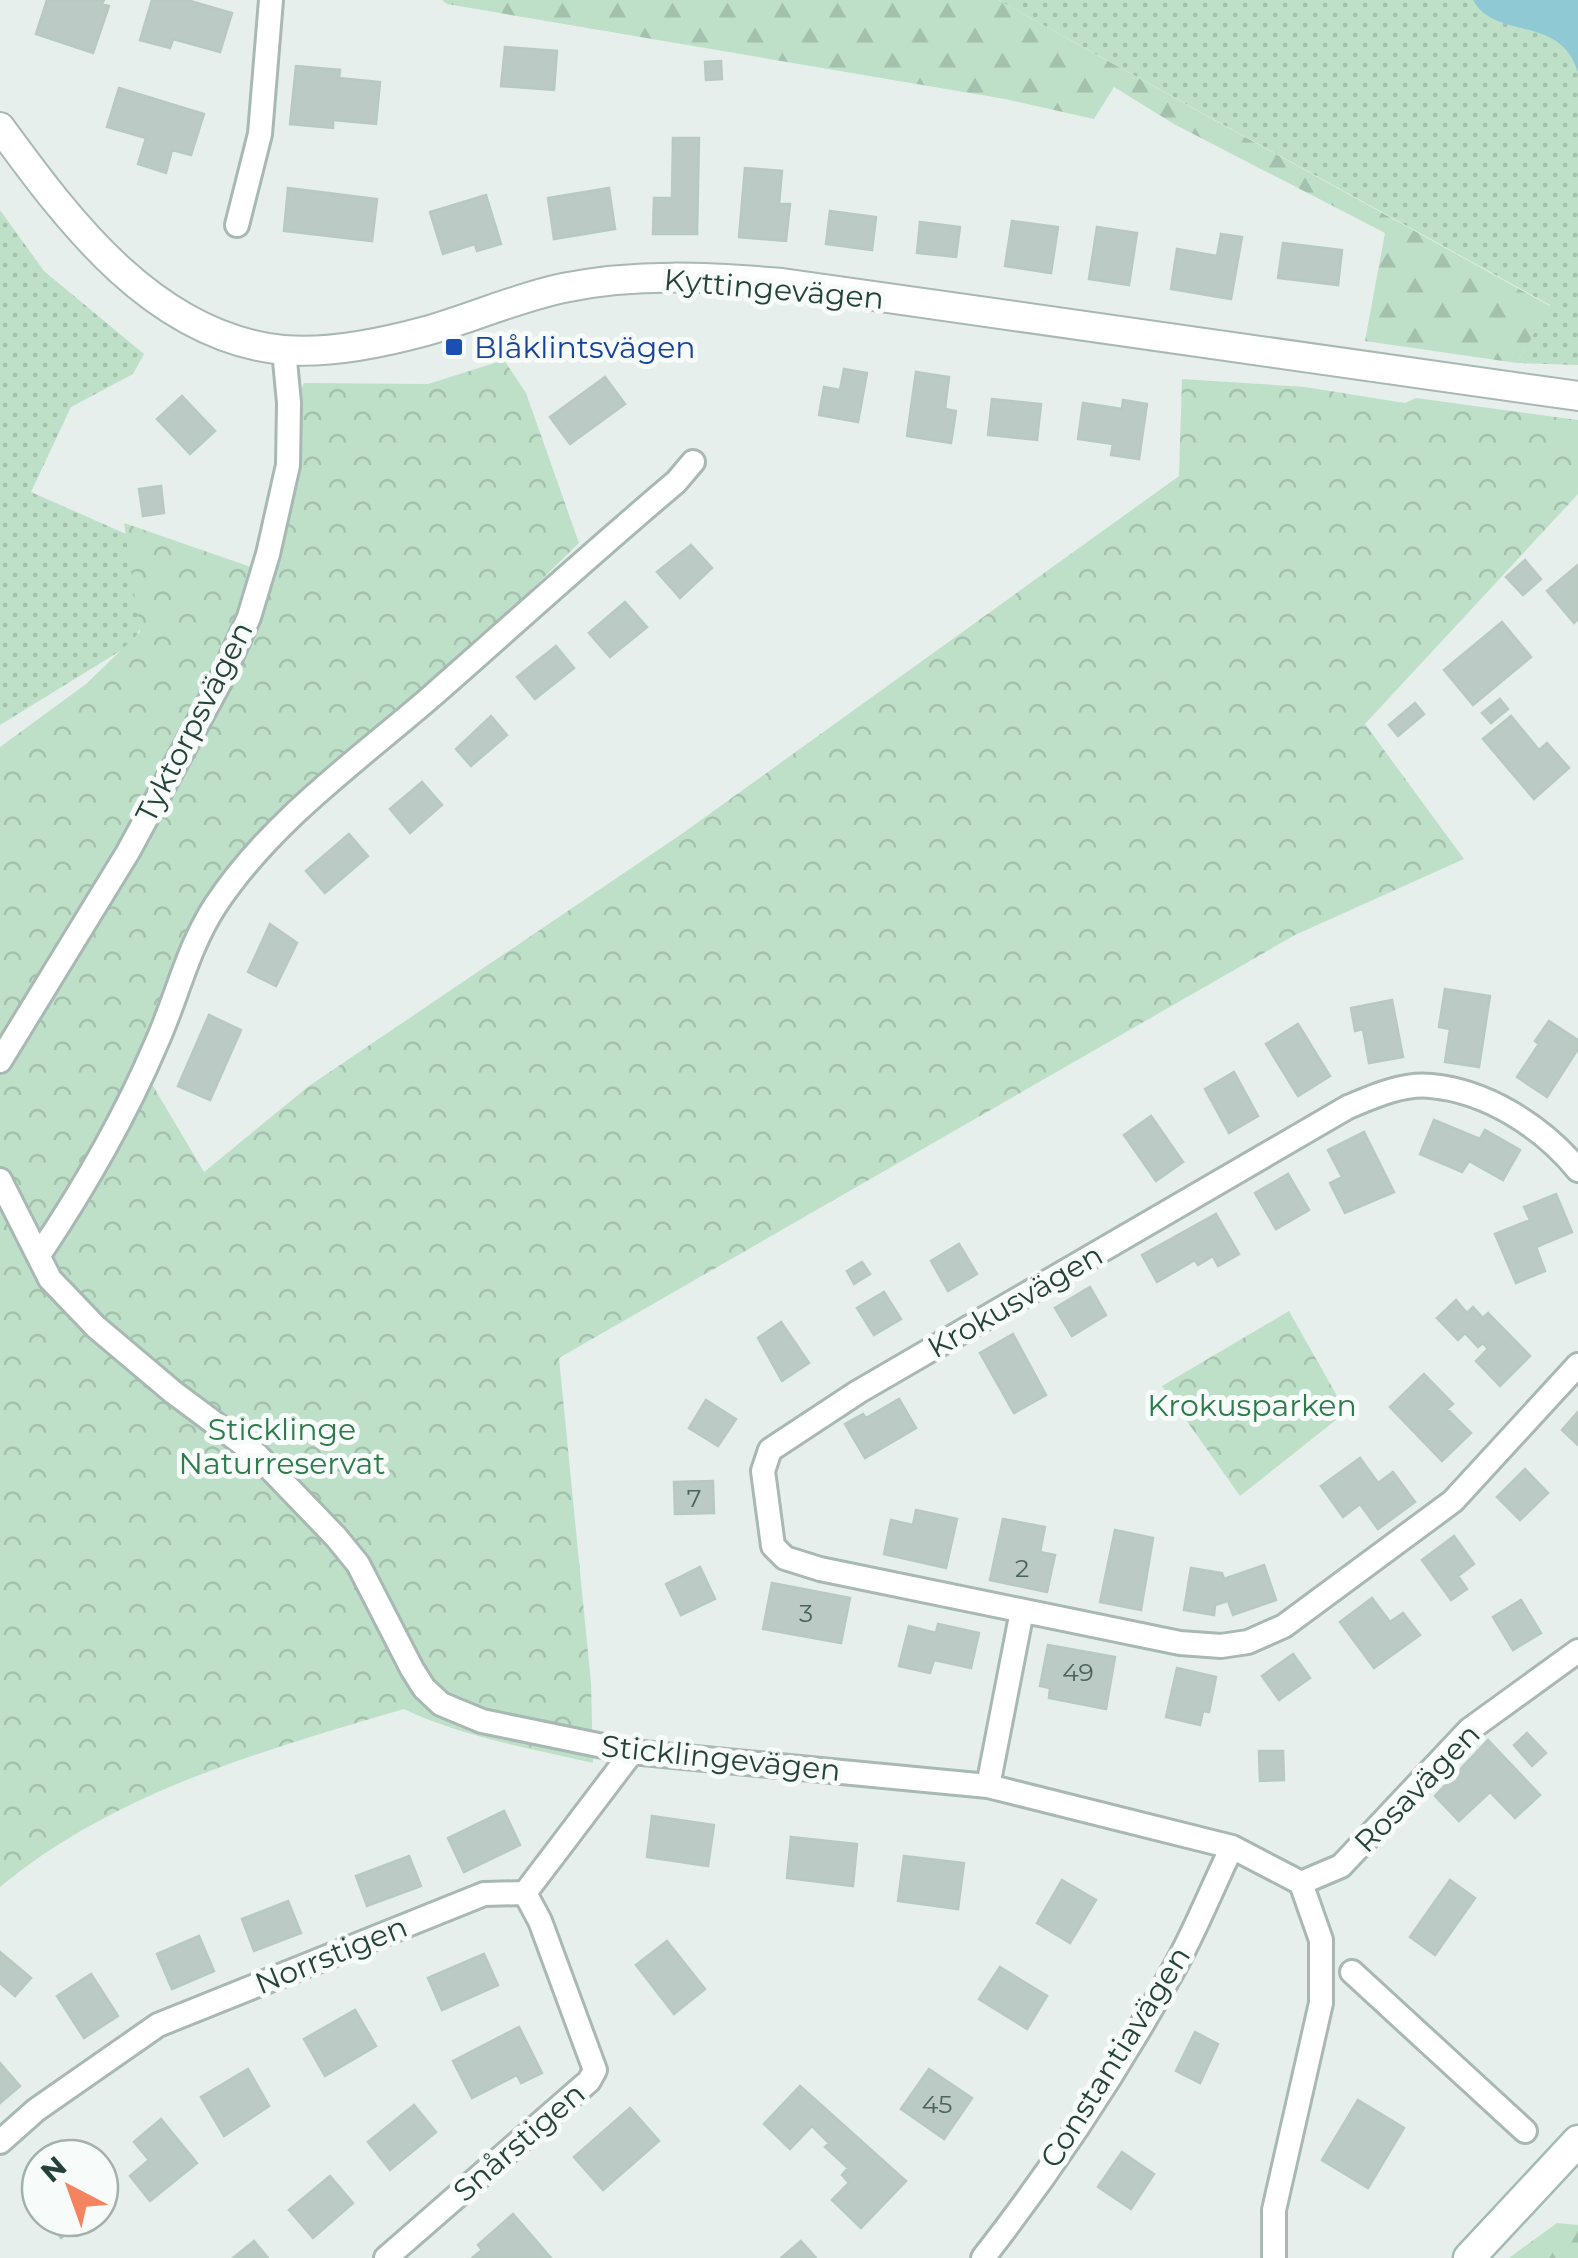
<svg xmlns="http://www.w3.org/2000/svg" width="1578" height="2258" font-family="Montserrat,sans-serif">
<defs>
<pattern id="grass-dots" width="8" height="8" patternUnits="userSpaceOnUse" patternTransform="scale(2.5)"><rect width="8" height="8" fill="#bfe0c8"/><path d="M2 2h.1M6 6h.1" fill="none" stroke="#a4c1ad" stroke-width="1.8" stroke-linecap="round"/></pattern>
<pattern id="forest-firs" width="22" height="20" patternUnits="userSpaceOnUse" patternTransform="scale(2.5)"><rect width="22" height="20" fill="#bfe0c8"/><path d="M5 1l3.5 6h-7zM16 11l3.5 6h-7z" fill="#a4c1ad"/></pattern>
<pattern id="park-crowns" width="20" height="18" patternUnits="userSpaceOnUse" patternTransform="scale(2.5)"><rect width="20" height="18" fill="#bfe0c8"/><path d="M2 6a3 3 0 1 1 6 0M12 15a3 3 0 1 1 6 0" fill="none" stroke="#a4c1ad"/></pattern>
</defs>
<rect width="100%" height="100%" fill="#e6efeb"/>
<!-- grass -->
<path fill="url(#grass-dots)" d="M998,0H1578V365L1517,363L1550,305Z
M0,210L44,271L144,354L133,374L71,407L31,492L176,556L133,643L0,725Z"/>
<!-- forest -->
<path fill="url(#forest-firs)" d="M442,0H998L1550,306L1517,363L1365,341L1385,233L1174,124L1114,87L1094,119L1005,99L447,4Z
M1557,2223L1578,2225V2258H1509Z"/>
<!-- park -->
<path fill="url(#park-crowns)" d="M504,360L526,393L579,543L497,623L279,813L193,920L136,1057L204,1172L309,1086L683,833L1179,476L1182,379L1305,387L1405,403L1416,398L1578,420V494L1365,724L1464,859L1295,935L559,1358L591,1683L593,1763C530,1748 462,1737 404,1709C262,1751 116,1791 0,1887V747L86,684L140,632L124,523L251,567L267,569L298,394L304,383L428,384Z
M1289,1311L1346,1412L1240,1496L1162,1386Z"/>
<!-- water -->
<path fill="#8ec9d4" d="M1473,0H1578V73C1562,14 1495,41 1473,0Z"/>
<!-- building -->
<path fill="#bbcac4" stroke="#b8c9c2" stroke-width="2.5" d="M47,0H104L102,4L109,6L93,53L36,34Z
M152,0H187L232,13L220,52L173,39L170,48L140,40Z
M505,47L557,51L554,90L501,86Z
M721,61L722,79L706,80L705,62Z
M296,66L340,70L339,78L380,82L376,124L333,120V128L290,124Z
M119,88L204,114L191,155L172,150L166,173L138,164L146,138L107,127Z
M673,138H699L697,234H653L654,198H672Z
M745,168L782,171L779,204H790L786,241L739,237Z
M288,188L377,199L372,241L284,231Z
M609,188L615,229L554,239L548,198Z
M486,195L501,244L477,251L475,244L443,254L430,212Z
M830,211L876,217L872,250L826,244Z
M1012,221L1058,227L1051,273L1005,266Z
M920,222L960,227L956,257L917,253Z
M1097,227L1137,233L1129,285L1089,279Z
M1221,234L1242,237L1231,299L1171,289L1177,249L1217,256Z
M1283,243L1342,250L1338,285L1278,278Z
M844,369L867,373L858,422L819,415L824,387L840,390Z
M916,372L949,377L945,409L956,411L951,443L907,436Z
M605,377L625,404L570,444L550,417Z
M182,396L215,431L190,454L157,419Z
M992,399L1041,404L1037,440L988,435Z
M1123,400L1147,404L1139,459L1111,455L1113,444L1078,439L1083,403L1122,409Z
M161,486L164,513L143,516L139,489Z
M691,545L712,568L680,598L657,572Z
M1525,560L1541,579L1523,595L1506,577Z
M1578,565V619L1574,623L1547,591Z
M625,602L647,627L610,657L589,633Z
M1502,622L1531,657L1473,705L1444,670Z
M556,646L574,668L535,699L517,677Z
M1500,699L1508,709L1491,723L1482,713Z
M1415,703L1424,714L1398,736L1389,725Z
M491,716L507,735L471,766L456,749Z
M1511,716L1539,750L1547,743L1569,768L1534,799L1483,739Z
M422,782L442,805L410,833L390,809Z
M349,834L368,856L325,893L306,871Z
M270,924L297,943L276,986L248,972Z
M1445,989L1490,996L1479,1067L1445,1062L1450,1029L1439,1027Z
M1392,1000L1403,1057L1369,1063L1363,1029L1355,1031L1351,1008Z
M209,1015L241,1030L210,1100L178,1086Z
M1549,1021L1578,1040V1049L1547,1097L1517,1077L1539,1044L1535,1041Z
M1298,1024L1330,1076L1298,1096L1266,1044Z
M1234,1072L1258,1116L1229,1133L1205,1089Z
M1151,1116L1183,1162L1156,1181L1124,1135Z
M1434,1120L1480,1139L1485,1130L1520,1150L1503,1180L1469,1161L1462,1172L1420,1154Z
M1364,1132L1394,1192L1345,1213L1330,1183L1342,1177L1328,1150Z
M1288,1174L1309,1210L1276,1229L1255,1193Z
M1556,1194L1572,1232L1536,1247L1545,1271L1516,1283L1495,1234L1530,1220L1524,1207Z
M1216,1214L1239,1254L1218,1266L1213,1256L1198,1265L1195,1260L1157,1282L1142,1255Z
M959,1244L977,1274L948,1291L931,1261Z
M862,1262L870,1274L854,1284L847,1271Z
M1090,1287L1106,1315L1072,1336L1055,1308Z
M884,1292L901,1319L874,1335L857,1308Z
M1456,1300L1467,1313L1473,1307L1483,1318L1488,1313L1530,1356L1500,1386L1476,1361L1488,1349L1483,1343L1478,1347L1465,1333L1458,1340L1437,1318Z
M781,1322L809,1363L782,1381L758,1338Z
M1013,1334L1046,1395L1014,1413L980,1353Z
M1424,1374L1453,1404L1447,1409L1471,1433L1442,1461L1390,1407Z
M899,1399L916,1428L865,1458L845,1424L863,1414L866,1418Z
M706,1400L736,1419L718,1446L689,1428Z
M1578,1412V1445L1562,1430Z
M1360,1458L1378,1483L1393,1472L1415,1502L1378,1529L1360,1504L1343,1517L1321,1486Z
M1525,1469L1548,1493L1520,1520L1497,1497Z
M713,1481L714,1513L675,1514L674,1482Z
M916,1510L957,1519L946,1568L884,1554L891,1520L913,1525Z
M1003,1519L1045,1527L1040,1552L1055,1555L1047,1592L990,1580Z
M1115,1530L1153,1538L1141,1610L1100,1602Z
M1454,1536L1474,1564L1458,1576L1467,1589L1451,1600L1422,1560Z
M1264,1565L1276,1600L1233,1615L1228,1601L1215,1605L1214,1615L1184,1610L1191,1568L1222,1573L1224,1579Z
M700,1567L715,1599L681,1615L666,1584Z
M772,1583L850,1598L841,1643L763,1629Z
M1372,1598L1390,1622L1403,1613L1420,1635L1374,1668L1340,1622Z
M1521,1600L1541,1633L1513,1650L1493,1617Z
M938,1624L979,1633L971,1668L934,1660L930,1673L899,1666L909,1626L936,1633Z
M1048,1645L1115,1657L1106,1709L1049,1698L1050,1688L1040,1686Z
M1293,1654L1310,1678L1279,1700L1262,1676Z
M1177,1668L1216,1677L1209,1712L1203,1711L1200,1725L1166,1717Z
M1527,1733L1546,1753L1532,1766L1514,1745Z
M1488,1740L1540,1795L1515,1818L1490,1792L1459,1821L1435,1796Z
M1259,1751H1283L1284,1780L1260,1781Z
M504,1811L520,1845L464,1872L448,1838Z
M652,1816L714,1825L708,1866L647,1857Z
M791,1837L857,1844L853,1886L787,1878Z
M409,1856L421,1886L367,1906L356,1876Z
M904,1856L964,1863L958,1909L898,1901Z
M1062,1880L1096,1900L1070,1943L1037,1923Z
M1450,1880L1475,1898L1435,1955L1410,1937Z
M288,1901L301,1933L254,1951L242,1919Z
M199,1936L214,1971L172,1989L157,1954Z
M667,1941L705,1989L674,2014L636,1965Z
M0,1952L31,1978L15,1996L0,1983Z
M484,1954L498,1985L442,2010L428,1978Z
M1000,1967L1047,1996L1027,2029L979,1999Z
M91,1974L118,2016L84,2038L57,1996Z
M355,2010L376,2046L325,2076L304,2039Z
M519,2027L542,2073L521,2083L517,2075L472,2098L453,2061Z
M1195,2032L1218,2044L1200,2083L1176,2071Z
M0,2063L20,2086L0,2103Z
M248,2069L269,2106L224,2136L201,2097Z
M929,2069L972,2098L944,2139L901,2109Z
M800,2086L906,2181L861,2228L832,2200L849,2183L842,2175L848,2168L825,2147L829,2143L812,2126L790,2149L764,2124Z
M1358,2100L1404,2128L1368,2188L1322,2160Z
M414,2105L436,2132L390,2170L368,2142Z
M630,2108L659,2141L603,2190L574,2157Z
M161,2119L197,2163L150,2201L130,2176L149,2160L134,2142Z
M1122,2152L1154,2174L1131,2209L1098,2187Z
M330,2176L353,2203L313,2238L289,2210Z
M513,2214L551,2258H472L482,2250L478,2245Z
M45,2218H87L61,2238Z
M254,2241L268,2258H233Z
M801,2241L816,2258H781Z"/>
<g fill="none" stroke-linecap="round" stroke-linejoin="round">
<!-- minor casing -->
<g stroke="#a8b8b2" stroke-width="28">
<path id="minor" d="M237,225L260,134L271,0
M0,1061L128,852L220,682L249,617L268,554L288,465L289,403L284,350
M1578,1170C1543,1127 1487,1091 1431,1086C1403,1083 1374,1096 1348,1107L858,1392L770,1450L763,1471L773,1546L785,1558L820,1569L1180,1643L1221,1646L1248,1642L1284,1626L1453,1501L1578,1365
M0,1180L50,1279L96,1327L173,1392L256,1454L336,1537L358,1564L412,1669L424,1688L441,1704L482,1721L632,1752L988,1786L1232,1847L1301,1883L1321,1940V2003L1274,2210V2258
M39,1255C84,1188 124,1119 156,1044C177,998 187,949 215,906C270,822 357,761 432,696C513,625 593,552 676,482L693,462
M988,1786L1022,1611
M1301,1883L1341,1866L1469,1730L1578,1651
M1352,1972L1525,2131
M0,2142L36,2110L158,2025L484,1894L525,1893L632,1752
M386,2258L589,2081L595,2070L540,1921L525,1893
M983,2258C1055,2166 1120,2067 1176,1965C1197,1927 1213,1886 1232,1847"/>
</g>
<!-- tertiary casing -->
<g stroke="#a8b8b2" stroke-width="32">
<path id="tertiary" d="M0,127C70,223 155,337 283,350C328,354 382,343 426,331C472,318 516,298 563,288C636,273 709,277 782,283L1578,396"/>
</g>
<!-- secondary casing -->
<g stroke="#a4bbb3" stroke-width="35">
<path id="secondary" d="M1469,2258L1578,2141"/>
</g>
<!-- minor -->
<use href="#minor" stroke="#fff" stroke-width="22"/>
<!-- tertiary -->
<use href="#tertiary" stroke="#fff" stroke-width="28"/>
<!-- secondary -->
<use href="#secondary" stroke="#fff" stroke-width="30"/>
</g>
<!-- markers -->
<rect fill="#1a4fb4" stroke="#f7fbf9" stroke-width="4" x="444" y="337" width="20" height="20" rx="5"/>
<g text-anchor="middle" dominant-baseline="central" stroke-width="10" stroke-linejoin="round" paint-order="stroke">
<!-- number labels -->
<g font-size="25" fill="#4a645c">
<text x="694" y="1498">7</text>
<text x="1022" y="1568">2</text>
<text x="806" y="1613">3</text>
<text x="1078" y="1672">49</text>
<text x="937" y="2104">45</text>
</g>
<!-- street labels -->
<g font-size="30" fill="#24423a" stroke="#f7fbf9">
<text transform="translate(774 289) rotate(5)">Kyttingevägen</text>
<text transform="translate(194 722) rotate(-63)">Tyktorpsvägen</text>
<text transform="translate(1015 1301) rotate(-30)">Krokusvägen</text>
<text transform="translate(721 1758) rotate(6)">Sticklingevägen</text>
<text transform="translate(1417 1788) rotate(-46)">Rosavägen</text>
<text transform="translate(331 1955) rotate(-22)">Norrstigen</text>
<text transform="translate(1115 2057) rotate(-58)">Constantiavägen</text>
<text transform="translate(519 2142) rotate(-41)">Snårstigen</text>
</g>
<!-- transit labels -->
<g font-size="30" fill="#164399" stroke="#f7fbf9" text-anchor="start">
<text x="474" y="347">Blåklintsvägen</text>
</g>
<!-- park labels -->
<g font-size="30" fill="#2d7a4b" stroke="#f7fbf9">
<text x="1252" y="1405">Krokusparken</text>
<text x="282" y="1429">Sticklinge<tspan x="282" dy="34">Naturreservat</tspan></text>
</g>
</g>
<!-- north arrow -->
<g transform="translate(70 2188) rotate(319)"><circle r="48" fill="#f7fbf9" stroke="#a3b1ad" stroke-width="2.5"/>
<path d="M0-8L18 38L0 25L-18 38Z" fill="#f4845f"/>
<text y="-15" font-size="28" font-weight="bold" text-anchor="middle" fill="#24423a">N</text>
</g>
</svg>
